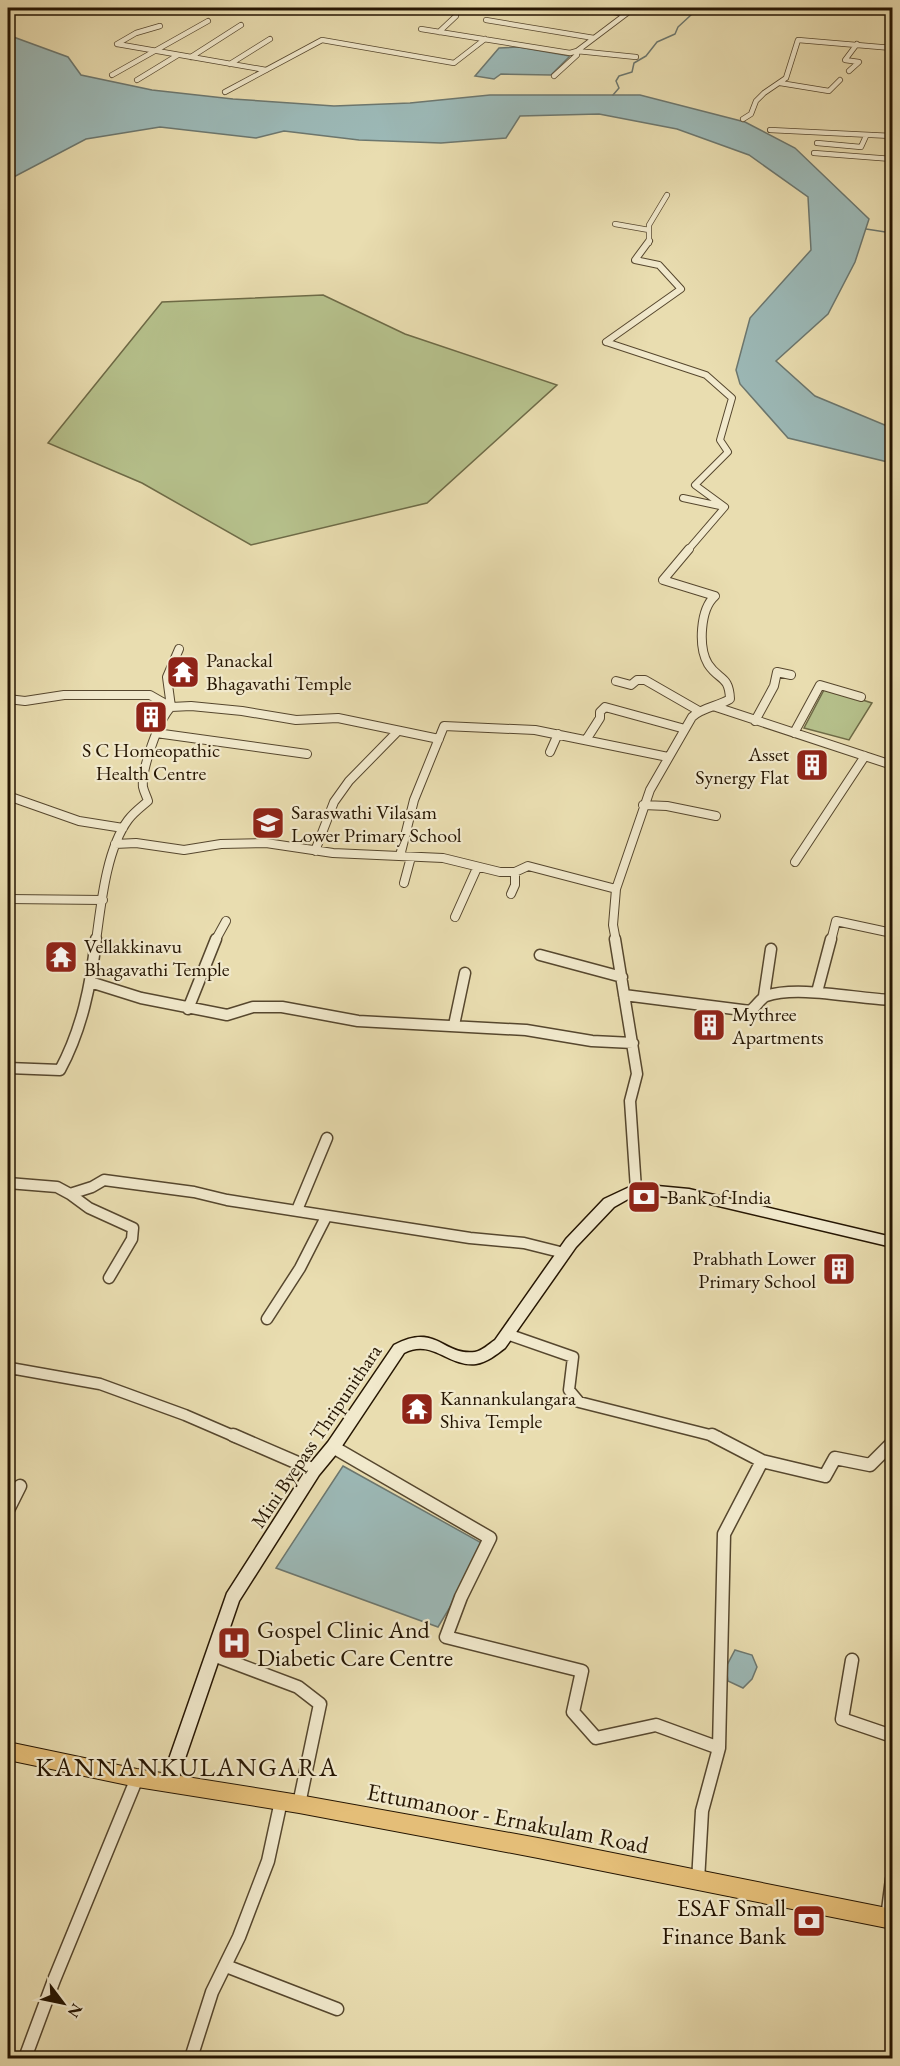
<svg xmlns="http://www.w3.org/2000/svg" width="900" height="2066" font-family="'EB Garamond',serif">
<rect width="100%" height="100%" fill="#e9ddb0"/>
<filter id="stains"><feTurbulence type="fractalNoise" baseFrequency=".00333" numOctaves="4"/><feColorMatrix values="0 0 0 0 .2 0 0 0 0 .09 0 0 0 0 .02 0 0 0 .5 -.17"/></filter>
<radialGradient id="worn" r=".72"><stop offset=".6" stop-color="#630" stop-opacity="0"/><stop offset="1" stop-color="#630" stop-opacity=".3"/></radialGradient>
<!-- green -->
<path fill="#b6c18c" stroke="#6e6b47" stroke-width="1.5" d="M323,295L405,334L557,385L427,503L251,545L142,483L48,443L162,302Z
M825,688L872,703L849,740L804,728Z"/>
<!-- water -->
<path fill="#9cb9b7" stroke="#6c776f" stroke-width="1.5" d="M8,35L68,57L81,75L152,90L233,99L334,106L410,103L490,95H640L745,122L795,148L869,219L855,262L828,314L776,361L815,396L892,428V463L788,438L740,384L736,370L750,318L811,250L808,197L749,155L677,129L599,114L520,116L506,138L441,143L359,140L284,131L256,138L160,127L86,139L8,180Z
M518,47L570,56L551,75L501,74L494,79L475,76L499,48Z
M343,1466L487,1546L438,1627L276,1568Z
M735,1650L752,1655L757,1667L752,1679L743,1688L728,1681L726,1667Z"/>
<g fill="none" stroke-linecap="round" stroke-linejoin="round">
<!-- stream -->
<path stroke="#6c776f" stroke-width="1.5" d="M613,95L619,88L616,81L619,76L632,72L634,63L646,56L657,42L675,34L678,27L691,15
M866,229L892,233"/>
<!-- minor-far4 casing -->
<g stroke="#56472e" stroke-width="6">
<path id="minor-far4" d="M588,8L626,14
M486,20L594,38
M421,29L570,53L577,51L634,8
M439,32L456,16
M117,44L266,70
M117,44L136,33L160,26
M191,57L241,25
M230,64L270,39
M849,71L859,62L845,60L857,44
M112,75L208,21
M554,76L577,55V51L636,57
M137,80L178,55
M780,83L829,91L840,80
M225,92L322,40L454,63L485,39
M743,119L751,114L756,101L764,93L786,78L798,40L892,48
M770,130L892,136
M817,143L861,147L866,136
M814,153L892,159
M615,224L649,230
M649,243V225L667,195"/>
</g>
<!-- minor-far3 casing -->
<g stroke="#56472e" stroke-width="8">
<path id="minor-far3" d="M606,342L706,375L732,398L720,440L728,452L695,485L725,507L688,550
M606,342L681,289L659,265L635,260L649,241
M683,498L720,506"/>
</g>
<!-- minor-far2 casing -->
<g stroke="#56472e" stroke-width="10">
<path id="minor-far2" d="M616,681L631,685L637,680H645L699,711
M8,699L25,701L64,695H150L171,707
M171,707L167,677L179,649
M716,707L892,765
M755,721L774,686L777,672L791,675
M156,733L307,754
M794,733L820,685L861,697
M586,740L600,718V712L605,707L685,729
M550,752L558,734
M8,796L79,821L123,828
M643,805L667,806L716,816
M115,844L136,843L184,850L221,844L266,843L333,853L443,858L500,872H515L528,866L616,889L613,925L616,941
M315,851L334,802L349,781L398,731
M400,856L414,800L444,726L535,730L668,757
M795,862L865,756
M404,883L411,857
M616,889L650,790L692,717C703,707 717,707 730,699C729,675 719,681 708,664C698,647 700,609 715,596L663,580L689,549
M511,894L515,885V872
M8,899L103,900
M455,917L477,868
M96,941C101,905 106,850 128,820C133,813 141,807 148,801C147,797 144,792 143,787C141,770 159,719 171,707L191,706L242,711L296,720L338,718L439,739
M215,941L226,921
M831,941L836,921L892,933"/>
</g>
<!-- minor-far1 casing -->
<g stroke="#56472e" stroke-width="13">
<path id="minor-far1" d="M615,939L637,1074L630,1101L636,1189
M540,955L622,977
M90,982L141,998L227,1015L253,1007H282L358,1021L526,1030L592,1041L633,1043
M817,992L831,939
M624,995L750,1011C756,1007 761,998 766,996C798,985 857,999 892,1000
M764,996L771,949
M188,1009L216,939
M454,1025L465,973
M8,1068L60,1070C82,1029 91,985 96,939
M8,1183L57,1187L70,1194L92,1187L104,1180L194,1192L227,1200L470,1238L524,1243L564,1253
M70,1194L89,1208L133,1228L132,1239L109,1278
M297,1210L327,1138
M267,1319L300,1268L326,1217
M507,1334L573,1357L569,1390L579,1402L718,1437
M8,1371L10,1368L100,1384L185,1415L236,1437"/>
</g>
<!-- minor casing -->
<g stroke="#56472e" stroke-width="15">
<path id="minor" d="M233,1435L314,1470
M712,1435L762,1461
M333,1447L490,1538L461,1597L446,1637L582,1671L573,1712L596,1738L656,1725L719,1748L702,1811L698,1881
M8,1510L20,1486
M213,1655L298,1687L320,1704L299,1804
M852,1660L842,1719L892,1736
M719,1748L724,1534L762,1461L825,1476L835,1458L870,1465L892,1443
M887,1918L892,1879
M226,1966L337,2009
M25,2058L54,1980L137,1778
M191,2058L212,1992L239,1937L268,1861L281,1801"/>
</g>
<!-- secondary casing -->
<g stroke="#251502" stroke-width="3">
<path id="secondary" d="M636,1184L689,1189L892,1237V1247L689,1199L637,1194L614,1207L576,1247L505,1348C496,1355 487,1362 476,1364C448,1367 432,1338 404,1353L338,1452L319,1475L239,1601L177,1782L175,1788L169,1790L163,1788L161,1782L227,1593L309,1465L328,1442L394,1345C437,1322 442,1356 475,1352C482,1351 489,1344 495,1340L566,1239L604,1199Z"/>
</g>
<!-- primary casing -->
<g stroke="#251502" stroke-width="2">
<path id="primary" d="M8,1742L137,1769L299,1795L538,1838L892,1909V1929L538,1858L299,1813L137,1787L8,1760Z"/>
</g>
<!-- minor-far4 -->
<use href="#minor-far4" stroke="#f1e9cc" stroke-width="4.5"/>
<!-- minor-far3 -->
<use href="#minor-far3" stroke="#f1e9cc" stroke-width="6"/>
<!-- minor-far2 -->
<use href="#minor-far2" stroke="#f1e9cc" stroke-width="8"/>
<!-- minor-far1 -->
<use href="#minor-far1" stroke="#f1e9cc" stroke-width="10"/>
<!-- minor -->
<use href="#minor" stroke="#f1e9cc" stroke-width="12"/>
<!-- secondary -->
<use href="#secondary" fill="#f1e9cc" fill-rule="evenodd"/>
<!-- primary -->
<use href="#primary" fill="#e4be78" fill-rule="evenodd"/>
</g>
<!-- icons -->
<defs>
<g id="temple-square" transform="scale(1.725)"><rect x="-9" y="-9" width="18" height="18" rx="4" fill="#8f2418" stroke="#f1e9cc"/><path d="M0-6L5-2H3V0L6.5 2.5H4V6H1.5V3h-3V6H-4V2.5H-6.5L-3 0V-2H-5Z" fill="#fff"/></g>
<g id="building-square" transform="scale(1.725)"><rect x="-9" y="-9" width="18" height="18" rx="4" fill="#8f2418" stroke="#f1e9cc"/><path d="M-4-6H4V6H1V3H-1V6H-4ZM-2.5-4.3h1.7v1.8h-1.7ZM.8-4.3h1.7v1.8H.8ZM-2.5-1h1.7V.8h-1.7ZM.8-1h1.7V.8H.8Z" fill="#fff"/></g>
<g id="school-square" transform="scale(1.725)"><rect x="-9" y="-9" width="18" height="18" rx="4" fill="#8f2418" stroke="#f1e9cc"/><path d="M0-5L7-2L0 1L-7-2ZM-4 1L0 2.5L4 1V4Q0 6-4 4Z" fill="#fff"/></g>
<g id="bank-square" transform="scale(1.725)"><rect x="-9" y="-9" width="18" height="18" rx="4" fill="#8f2418" stroke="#f1e9cc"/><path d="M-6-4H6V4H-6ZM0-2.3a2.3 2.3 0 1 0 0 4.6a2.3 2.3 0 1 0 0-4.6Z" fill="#fff"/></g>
<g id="hospital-square" transform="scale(1.725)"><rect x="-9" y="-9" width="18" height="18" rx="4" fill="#8f2418" stroke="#f1e9cc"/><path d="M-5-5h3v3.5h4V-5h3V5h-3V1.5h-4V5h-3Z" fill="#fff"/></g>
</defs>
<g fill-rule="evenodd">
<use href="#temple-square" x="183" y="672"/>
<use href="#building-square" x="151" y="717"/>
<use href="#building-square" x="812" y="765"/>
<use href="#school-square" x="268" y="823"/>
<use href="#temple-square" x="61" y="957"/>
<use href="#building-square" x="709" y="1025"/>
<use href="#bank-square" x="644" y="1197"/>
<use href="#building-square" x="839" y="1269"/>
<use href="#temple-square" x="417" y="1409"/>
<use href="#hospital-square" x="234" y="1643"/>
<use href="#bank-square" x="809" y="1921"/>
</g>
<g text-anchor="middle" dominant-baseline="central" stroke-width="4.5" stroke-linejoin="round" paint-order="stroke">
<!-- poi labels -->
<g font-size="20" fill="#251502" stroke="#f1e9cc" text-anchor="start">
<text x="206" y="660">Panackal<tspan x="206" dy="23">Bhagavathi Temple</tspan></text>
<text x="151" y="750" text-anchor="middle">S C Homeopathic<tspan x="151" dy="23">Health Centre</tspan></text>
<text x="789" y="754" text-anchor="end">Asset<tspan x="789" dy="23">Synergy Flat</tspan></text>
<text x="291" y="812">Saraswathi Vilasam<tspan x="291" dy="23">Lower Primary School</tspan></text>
<text x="84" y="946">Vellakkinavu<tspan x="84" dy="23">Bhagavathi Temple</tspan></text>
<text x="732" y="1014">Mythree<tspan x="732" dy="23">Apartments</tspan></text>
<text x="667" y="1197">Bank of India</text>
<text x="816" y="1258" text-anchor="end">Prabhath Lower<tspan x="816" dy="23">Primary School</tspan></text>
<text x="440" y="1398">Kannankulangara<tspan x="440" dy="23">Shiva Temple</tspan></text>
</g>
<!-- street labels -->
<g font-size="20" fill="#251502" stroke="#f1e9cc">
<text transform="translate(316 1436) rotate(-56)">Mini Byepass Thripunithara</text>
</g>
<!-- near-poi labels -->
<g font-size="24" fill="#251502" stroke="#f1e9cc" text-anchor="start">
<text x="257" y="1629">Gospel Clinic And<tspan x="257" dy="28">Diabetic Care Centre</tspan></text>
<text x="786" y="1907" text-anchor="end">ESAF Small<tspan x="786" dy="28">Finance Bank</tspan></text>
</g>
<!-- near-street labels -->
<g font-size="24" fill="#251502" stroke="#f1e9cc">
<text transform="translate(508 1818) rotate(11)">Ettumanoor - Ernakulam Road</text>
</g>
<!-- near-neighbourhood labels -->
<g font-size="26" letter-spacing="1.5" fill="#251502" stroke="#f1e9cc">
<text x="187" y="1767">KANNANKULANGARA</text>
</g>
</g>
<!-- margin -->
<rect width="900" height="2066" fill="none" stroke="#e9ddb0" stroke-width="30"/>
<rect x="9" y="9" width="882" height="2048" fill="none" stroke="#251502" stroke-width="3"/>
<rect x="15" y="15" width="870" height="2036" fill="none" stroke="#251502" stroke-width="1.5"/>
<!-- north arrow -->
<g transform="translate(63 2003) rotate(122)" stroke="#f1e9cc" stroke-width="4.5" paint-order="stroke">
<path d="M0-4.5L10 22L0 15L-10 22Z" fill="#251502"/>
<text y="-9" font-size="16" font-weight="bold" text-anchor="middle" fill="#251502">N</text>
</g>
<rect width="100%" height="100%" filter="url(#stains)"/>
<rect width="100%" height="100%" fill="url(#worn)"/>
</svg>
